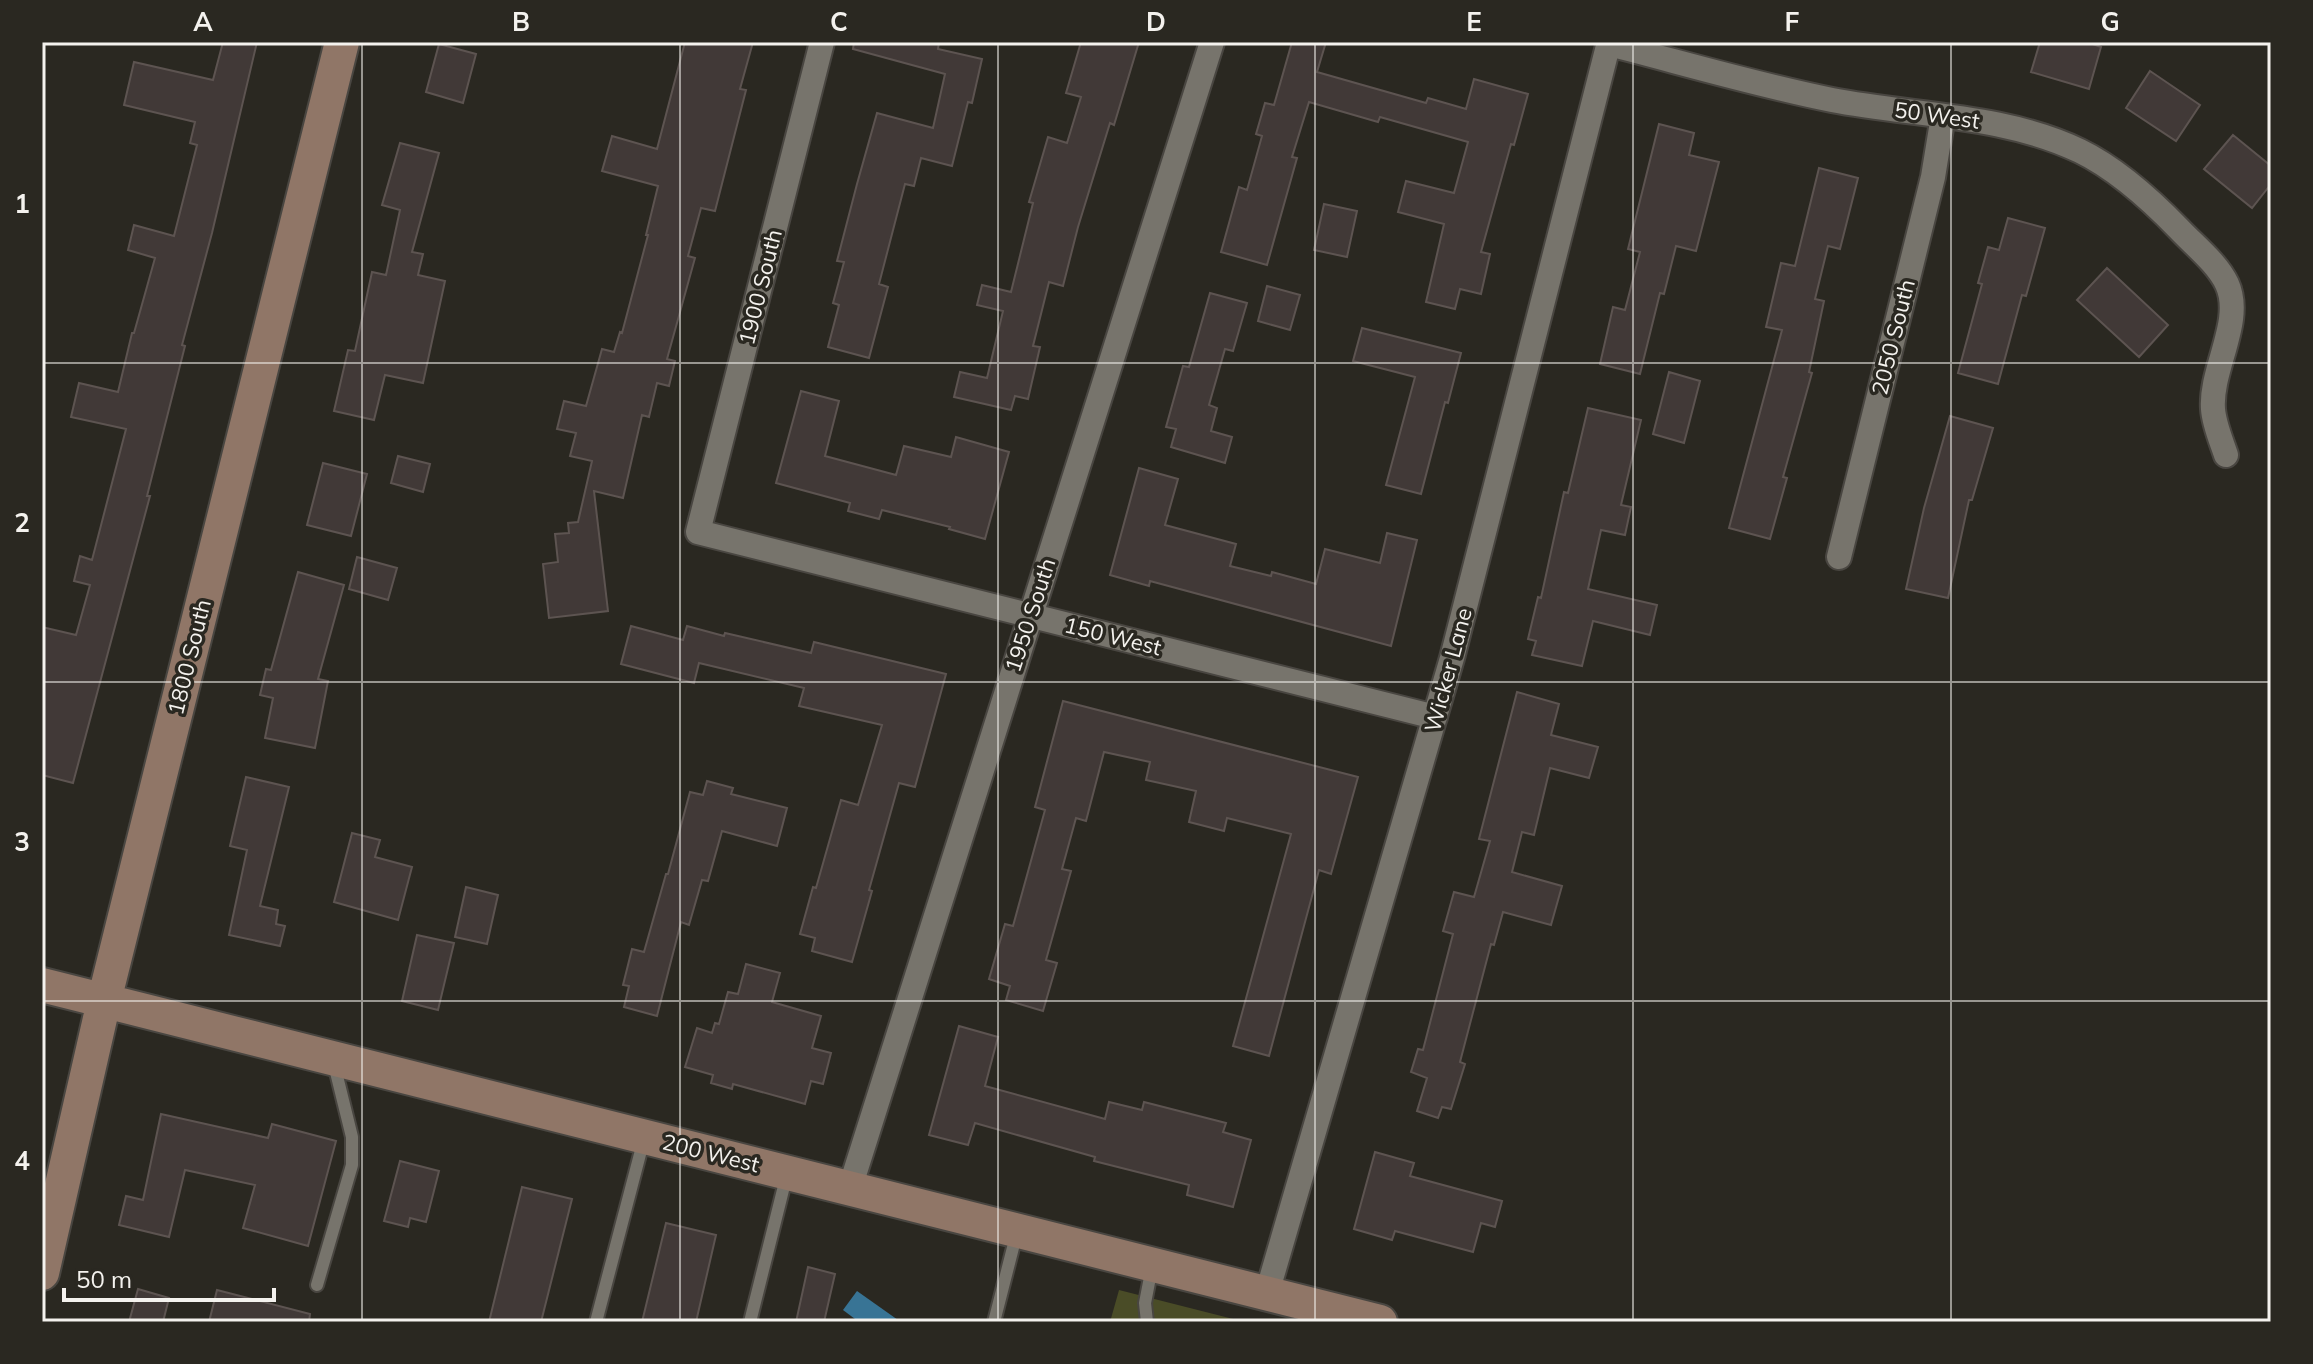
<svg xmlns="http://www.w3.org/2000/svg" width="2313" height="1364" font-family="Mulish,sans-serif">
<rect width="100%" height="100%" fill="#2a2821"/>
<!-- green -->
<path fill="#4a4c27" d="M1119,1290L1245,1322H1110Z"/>
<!-- water -->
<path fill="#387495" d="M857,1291L898,1320L896,1322H859L843,1310Z"/>
<!-- building -->
<path fill="#413937" stroke="#5d5451" stroke-width="2" d="M223,42H257L212,233L182,345L185,346L147,496H150L73,783L42,775V627L76,635L90,585L74,581L80,556L92,560L126,429L71,417L79,383L118,392L132,333H134L155,258L128,250L134,225L174,236L197,145L190,143L195,122L124,105L134,62L213,80Z
M685,42H753L740,89L746,90L715,211L701,208L688,256L695,258L667,359L675,361L669,386L657,383L649,417L642,415L623,498L594,491L608,611L549,618L543,564L558,562L555,534L569,533L568,523L578,522L592,461L570,456L576,433L557,429L564,401L586,406L602,349L614,352L620,332L622,333L648,235H646L658,186L602,171L612,136L657,149Z
M854,42H939L938,49L982,59L972,103L968,102L952,166L921,158L914,186L905,184L879,284L888,287L869,358L828,347L839,305L833,303L844,262L837,261L857,184L877,113L933,128L945,74L853,49Z
M1081,42H1139L1114,125L1110,123L1078,227L1063,286L1049,282L1033,346L1040,347L1028,399L1015,396L1011,410L954,397L960,372L987,378L1003,311L977,305L982,285L1011,292L1033,203L1029,202L1048,137L1067,143L1081,97L1066,93Z
M1292,42H1326L1317,72L1426,103L1428,98L1466,109L1474,79L1528,94L1514,145L1511,144L1481,252L1490,254L1481,294L1460,289L1455,309L1426,302L1444,224L1398,212L1406,181L1454,193L1468,142L1380,117L1378,122L1309,102L1292,157L1297,158L1267,265L1221,252L1239,187L1247,190L1262,136L1256,134L1265,103L1274,105Z
M2040,42H2087L2101,47L2089,89L2031,72Z
M439,44L476,54L463,103L426,92Z
M2150,71L2200,105L2176,141L2126,108Z
M1659,124L1694,133L1689,155L1719,162L1696,251L1676,246L1664,294L1660,293L1640,374L1600,364L1613,307L1625,310L1640,252L1628,249Z
M2233,135L2271,166V184L2252,208L2204,169Z
M400,143L439,153L412,252L423,254L418,275L445,281L423,383L385,375L374,420L334,411L348,350L355,351L372,272L386,275L400,210L382,205Z
M1819,168L1858,178L1840,249L1828,246L1815,299L1824,301L1809,372L1812,373L1783,477L1787,478L1770,539L1729,528L1782,330L1766,327L1781,263L1795,266Z
M1324,204L1357,211L1347,257L1314,250Z
M2008,218L2045,228L2026,296L2022,295L1998,384L1958,373L1982,284L1978,283L1988,247L1999,250Z
M2107,268L2168,325L2139,357L2077,300Z
M1267,286L1300,295L1290,330L1258,321Z
M1210,293L1247,303L1233,351L1225,349L1209,405L1217,408L1211,431L1232,437L1225,463L1171,447L1176,429L1166,427L1183,366L1189,367Z
M1362,328L1461,353L1448,403L1445,402L1421,494L1386,485L1415,377L1353,361Z
M1669,372L1700,381L1684,443L1653,434Z
M801,391L839,401L825,456L896,475L904,446L951,457L956,437L1009,452L985,539L949,529L950,527L882,510L879,519L848,511L850,503L776,483Z
M1588,408L1641,420L1621,505L1631,507L1625,535L1601,530L1588,589L1657,605L1650,635L1593,621L1582,666L1532,655L1536,641L1528,639L1538,597L1541,598L1564,492L1568,493Z
M1950,416L1993,428L1972,500H1969L1948,598L1906,589L1924,508Z
M398,456L430,464L423,492L391,483Z
M323,463L367,474L351,536L307,525Z
M1139,468L1178,479L1165,525L1236,544L1230,566L1271,576L1272,572L1316,584L1325,549L1380,563L1387,533L1417,540L1391,646L1150,581L1149,586L1110,575Z
M357,557L397,568L388,600L349,589Z
M298,572L344,585L318,679L328,681L315,748L265,738L273,698L260,695L266,669L271,670Z
M631,626L683,640L687,626L724,636L725,633L811,653L814,642L946,674L915,787L899,783L869,890L872,891L852,962L812,951L815,938L800,934L813,887L816,888L841,800L858,805L882,725L799,706L804,688L699,663L694,683L621,664Z
M1517,692L1559,704L1551,735L1598,747L1589,778L1550,768L1534,835L1522,832L1512,872L1562,886L1551,925L1503,912L1494,945L1491,944L1471,1020L1460,1062L1465,1064L1451,1109L1442,1107L1438,1118L1417,1111L1427,1078L1411,1072L1418,1049L1423,1050L1453,934L1443,931L1454,892L1474,897L1490,841L1479,839Z
M1063,701L1358,777L1331,874L1319,870L1269,1056L1233,1046L1291,834L1227,818L1224,831L1189,822L1196,791L1146,780L1150,762L1104,752L1086,821L1076,818L1062,869L1071,871L1046,960L1057,963L1043,1011L1006,1000L1010,986L989,979L1005,924L1013,926L1045,810L1035,807Z
M246,777L289,787L260,906L278,910L276,924L285,926L280,946L229,935L247,850L230,846Z
M707,781L733,788L731,794L787,808L777,846L722,831L708,881L702,880L689,925L681,922L657,1016L624,1007L629,986L623,985L632,949L644,952L666,874H668L690,792L703,795Z
M352,833L380,840L375,857L412,867L398,920L334,902Z
M466,887L498,895L487,944L455,937Z
M417,935L454,943L438,1010L402,1001Z
M746,964L780,973L772,1002L821,1016L812,1048L831,1053L823,1084L811,1081L805,1104L733,1084L732,1089L711,1083L713,1075L685,1067L697,1028L712,1033L715,1023L719,1024L728,992L738,994Z
M959,1026L998,1037L985,1086L1105,1119L1109,1102L1142,1110L1144,1102L1226,1123L1223,1132L1251,1140L1233,1207L1187,1195L1189,1185L1094,1161L1095,1157L975,1123L968,1145L929,1135Z
M161,1114L268,1138L272,1124L336,1141L308,1246L243,1228L255,1185L185,1170L169,1237L119,1225L126,1196L143,1200Z
M1375,1152L1414,1163L1410,1176L1502,1201L1495,1227L1481,1223L1473,1252L1395,1231L1392,1240L1354,1229Z
M400,1161L439,1171L426,1222L410,1218L408,1227L384,1221Z
M522,1187L572,1199L541,1322H489Z
M666,1223L716,1235L696,1322H642Z
M808,1267L835,1274L824,1322H796Z
M138,1289L169,1298L163,1322H129Z
M217,1290L310,1314L309,1322H209Z"/>
<g fill="none" stroke-linecap="round" stroke-linejoin="round">
<!-- lane casing -->
<g stroke="#494641" stroke-width="16">
<path id="lane" d="M317,1285L352,1165V1137L334,1064
M596,1322L644,1139
M750,1322L787,1174
M994,1322L1017,1232
M1147,1322L1145,1303L1152,1267"/>
</g>
<!-- street casing -->
<g stroke="#494641" stroke-width="28">
<path id="street" d="M822,42L698,532L1435,717
M1609,44C1683,63 1757,85 1832,100C1914,116 2003,114 2080,151C2117,169 2151,200 2179,229C2195,246 2217,263 2227,284C2244,321 2210,369 2213,409C2214,424 2221,440 2226,455
M1839,557L1933,177L1943,116
M850,1188L1212,42
M1267,1293L1452,658L1609,42"/>
</g>
<!-- secondary casing -->
<g stroke="#494641" stroke-width="38">
<path id="secondary" d="M42,985L1380,1322
M42,1273L104,1001L342,42"/>
</g>
<!-- lane -->
<use href="#lane" stroke="#77746c" stroke-width="12"/>
<!-- street -->
<use href="#street" stroke="#77746c" stroke-width="24"/>
<!-- secondary -->
<use href="#secondary" stroke="#907667" stroke-width="34"/>
</g>
<!-- grid -->
<path fill="none" stroke="#f4f2ee" stroke-width="2" stroke-opacity="0.55" d="M362,42V1322M680,42V1322M998,42V1322M1315,42V1322M1633,42V1322M1951,42V1322M42,363H2271M42,682H2271M42,1001H2271"/>
<g text-anchor="middle" dominant-baseline="central" stroke-width="7" stroke-linejoin="round" paint-order="stroke">
<!-- street labels -->
<g font-size="22" fill="#f4f2ee" stroke="#2a2821">
<text transform="translate(1937 115) rotate(8)">50 West</text>
<text transform="translate(760 287) rotate(-76)">1900 South</text>
<text transform="translate(1893 337) rotate(-76)">2050 South</text>
<text transform="translate(1030 615) rotate(-72)">1950 South</text>
<text transform="translate(1113 636) rotate(14)">150 West</text>
<text transform="translate(189 657) rotate(-76)">1800 South</text>
<text transform="translate(1448 670) rotate(-75)">Wicker Lane</text>
<text transform="translate(711 1153) rotate(14)">200 West</text>
</g>
</g>
<!-- border -->
<rect width="2313" height="1364" fill="none" stroke="#2a2821" stroke-width="88"/>
<!-- scale -->
<path d="M64 1288v12h210v-12" fill="none" stroke="#f4f2ee" stroke-width="4"/>
<text x="76" y="1288" font-size="24" fill="#f4f2ee" stroke="#2a2821" stroke-width="6" paint-order="stroke">50 m</text>
<rect x="44" y="44" width="2225" height="1276" fill="none" stroke="#f4f2ee" stroke-width="3"/>
<g font-size="26" text-anchor="middle" font-weight="bold" fill="#f4f2ee">
<text x="203" y="31">A</text>
<text x="521" y="31">B</text>
<text x="839" y="31">C</text>
<text x="1156" y="31">D</text>
<text x="1474" y="31">E</text>
<text x="1792" y="31">F</text>
<text x="2110" y="31">G</text>
<text x="22" y="213">1</text>
<text x="22" y="532">2</text>
<text x="22" y="851">3</text>
<text x="22" y="1170">4</text>
</g>
</svg>
